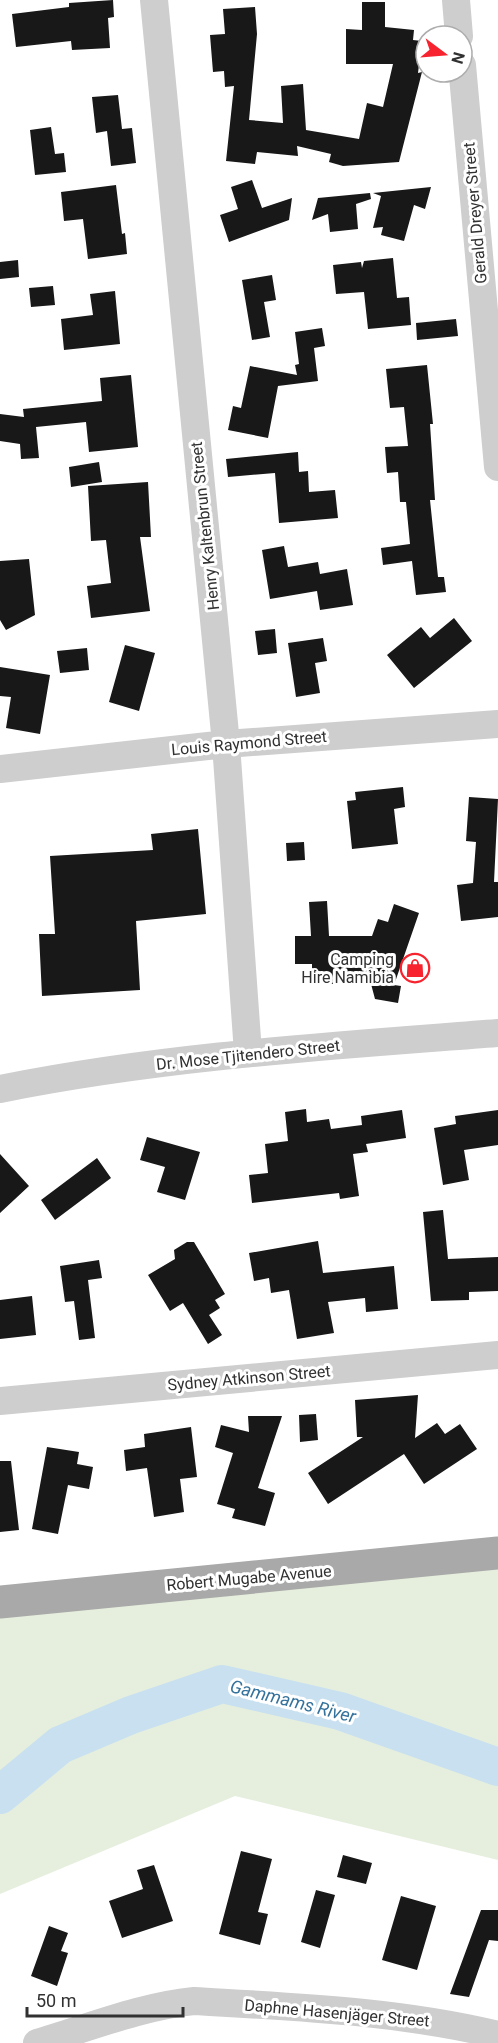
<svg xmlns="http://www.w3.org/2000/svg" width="498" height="2043" font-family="Roboto,sans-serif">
<rect width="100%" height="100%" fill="#fff"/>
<!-- green -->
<path fill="#e6efdd" d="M498,1553V1860L235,1796L0,1894V1602Z"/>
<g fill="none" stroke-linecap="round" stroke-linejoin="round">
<!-- river -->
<path stroke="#c8e0f0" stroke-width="38" d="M0,1795L60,1745L131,1715L222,1684L340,1711L498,1767"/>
</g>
<!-- building -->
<path fill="#181818" d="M113,0L114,17L108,18L110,48L72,50L71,41L16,47L12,14L69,7V3Z
M362,2H385V27L414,30L413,40L422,41L418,73L422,72L399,162L343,166L329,162L331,154L297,146L298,156L257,152L255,164L226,161L234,86L225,87L224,71L213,72L210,35L225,34L223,9L255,7L257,34L249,120L283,123L281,86L303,84L306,130L359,139L367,103L383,107L393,64H346V29L362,30Z
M118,95L122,129L132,128L136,163L111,166L107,131L96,133L92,97Z
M51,127L55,154L64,153L66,172L35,175L30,130Z
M252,180L262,208L292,198L289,220L229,242L220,215L238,209L231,187Z
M116,185L122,234L125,233L127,254L88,259L83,219L64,221L61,192Z
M431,187L425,209L414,205L404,241L381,235L383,227L373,228L381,196L373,193Z
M370,193L371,199L356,204L358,229L330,232L328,214L312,220L318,198Z
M393,258L397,298L409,297L411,325L368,329L364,292L336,294L333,265L361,262L362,268L364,261Z
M18,260L19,277L0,279V262Z
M272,275L276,300L264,302L270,337L252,340L242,280Z
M53,286L55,305L31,307L29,288Z
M115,291L120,344L64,350L61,319L93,315L90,294Z
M456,319L458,336L417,340L416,323Z
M322,328L325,346L314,348L318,381L278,386L268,438L228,430L233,406L241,408L250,366L297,375L295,365L299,364L295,332Z
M427,365L433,424H430L435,500H430L438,577H444L446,592L416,595L412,561L383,565L381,548L410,544L406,502H400L398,472L387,473L385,447L408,446L404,407L390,408L386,369Z
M131,375L138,447L89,452L86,422L36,427L39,458L21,459L20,444L0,441V414L24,417L23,409L102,401L100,378Z
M298,452L299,472L308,471L309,492L335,490L338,518L279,523L275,473L228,477L226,459Z
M99,462L102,482L71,487L69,467Z
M148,482L151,537H140L150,611L91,618L87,586L111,583L106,540L91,541L88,486Z
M284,546L288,567L318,562L320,574L347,569L353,605L320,610L317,591L270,599L262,550Z
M29,559L35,615L6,630L0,620V561Z
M454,618L472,641L414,688L387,655L421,627L430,638Z
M275,629L277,653L258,655L255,631Z
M323,638L327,661L315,663L320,693L296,697L288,643Z
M125,645L155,653L139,711L109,702Z
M87,648L89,670L60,673L57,651Z
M0,667L50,675L40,734L6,728L11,697L0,696Z
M403,787L405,807L394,809L398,844L352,849L347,801L356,800L355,792Z
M469,797L498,799L494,882H498V917L461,921L457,885L473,883L476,842L466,841Z
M198,829L206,914L136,921L140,990L42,996L39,934H55L50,856L153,850L151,834Z
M304,842L305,860L287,861L286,843Z
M327,901L329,936H372L378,919L388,922L394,904L419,913L394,985L401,986L398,1003L375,999L371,984H312V964H295V936H311L309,902Z
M306,1109L307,1122L329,1119L331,1129L362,1125L361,1116L402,1110L406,1138L366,1144L368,1152L353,1154L359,1196L340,1199L339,1193L252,1203L249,1175L268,1173L265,1144L288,1141L285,1112Z
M498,1110V1145L464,1150L469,1180L443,1185L434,1128L456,1124L455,1116Z
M147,1137L200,1152L185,1200L157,1192L165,1167L140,1160Z
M0,1154L29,1186L0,1213Z
M97,1158L111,1178L55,1220L41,1200Z
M443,1210L448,1259L498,1257V1291L469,1292V1300L431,1301L423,1212Z
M318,1241L323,1273L394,1266L398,1309L366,1312L365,1298L328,1302L334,1333L297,1339L289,1290L271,1293L269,1278L254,1281L249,1253Z
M187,1242H194L225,1294L215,1300L220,1308L209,1315L222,1335L208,1344L183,1303L170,1311L148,1275L175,1259L174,1250Z
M99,1260L102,1278L88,1280L95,1338L79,1340L74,1301L65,1302L60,1266Z
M32,1296L36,1335L0,1339V1300Z
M418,1395L415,1438L437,1423L445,1434L460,1424L477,1449L424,1484L404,1454L328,1504L308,1473L363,1437H357L355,1400Z
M316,1414L318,1440L300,1442L299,1415Z
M248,1416H282L258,1488L275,1493L265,1526L232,1518L235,1509L217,1504L233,1453L215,1447L221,1425L249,1432Z
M191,1427L197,1477L180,1479L184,1512L154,1517L147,1468L126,1471L124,1450L145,1447L144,1434Z
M47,1447L79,1452L77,1464L93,1467L89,1489L68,1485L58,1534L32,1529Z
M0,1461H11L19,1530L0,1532Z
M241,1851L272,1859L258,1912L268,1914L260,1945L219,1934Z
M343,1855L372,1863L366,1884L337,1877Z
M154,1865L173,1921L122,1938L109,1901L143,1889L137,1870Z
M316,1890L335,1895L320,1948L301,1942Z
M401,1896L436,1906L417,1970L382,1960Z
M481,1910H498V1941L489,1940L469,1997L450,1994Z
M49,1926L68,1933L61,1951L68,1953L57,1986L31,1976Z"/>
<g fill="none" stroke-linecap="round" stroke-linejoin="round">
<!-- minor -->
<path stroke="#cecece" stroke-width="28" d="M154,0L226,744L248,1053
M456,0L459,36
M462,65L498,467
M0,769L226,744L498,724
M0,1089C164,1056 331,1046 498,1033
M0,1401L498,1355
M37,2043C88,2028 142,2006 194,2001C295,2007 399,2011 498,2035"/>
<!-- major -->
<path stroke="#a9a9a9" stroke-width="33" d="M0,1602L498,1553"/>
</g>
<!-- icons -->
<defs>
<g id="shop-ring" transform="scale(1.5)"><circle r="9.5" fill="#fff" stroke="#f7232e" stroke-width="1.5"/><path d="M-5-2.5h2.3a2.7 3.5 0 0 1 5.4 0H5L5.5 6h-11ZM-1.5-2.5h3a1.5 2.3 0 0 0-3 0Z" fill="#f7232e"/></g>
</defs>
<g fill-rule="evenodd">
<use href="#shop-ring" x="415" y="968"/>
</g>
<g text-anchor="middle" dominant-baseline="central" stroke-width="6" stroke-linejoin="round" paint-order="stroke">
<!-- street labels -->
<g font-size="16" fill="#313131" stroke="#fff">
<text transform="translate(475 213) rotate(-95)">Gerald Dreyer Street</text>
<text transform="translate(205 526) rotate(-96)">Henry Kaltenbrun Street</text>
<text transform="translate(249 743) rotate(-5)">Louis Raymond Street</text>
<text transform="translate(248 1055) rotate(-6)">Dr. Mose Tjitendero Street</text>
<text transform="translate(249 1378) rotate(-5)">Sydney Atkinson Street</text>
<text transform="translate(249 1578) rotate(-5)">Robert Mugabe Avenue</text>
<text transform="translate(337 2013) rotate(5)">Daphne Hasenjäger Street</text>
</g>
<!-- poi labels -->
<g font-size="16" fill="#313131" stroke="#fff" text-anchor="end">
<text x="394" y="959">Camping<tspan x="394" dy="18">Hire Namibia</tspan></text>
</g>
<!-- water labels -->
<g font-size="18" font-style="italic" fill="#35729c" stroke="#fff">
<text transform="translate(293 1701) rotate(14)">Gammams River</text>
</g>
</g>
<!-- north arrow -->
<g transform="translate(444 54) rotate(106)"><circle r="28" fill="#ffffff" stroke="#adadad" stroke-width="1.5"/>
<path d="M0-4.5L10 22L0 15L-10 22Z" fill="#f7232e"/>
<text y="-9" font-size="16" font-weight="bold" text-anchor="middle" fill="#313131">N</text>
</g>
<!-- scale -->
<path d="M27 2007v9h156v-9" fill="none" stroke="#313131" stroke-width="3"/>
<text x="36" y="2007" font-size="18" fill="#313131" stroke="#ffffff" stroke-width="4.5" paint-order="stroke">50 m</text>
</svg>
